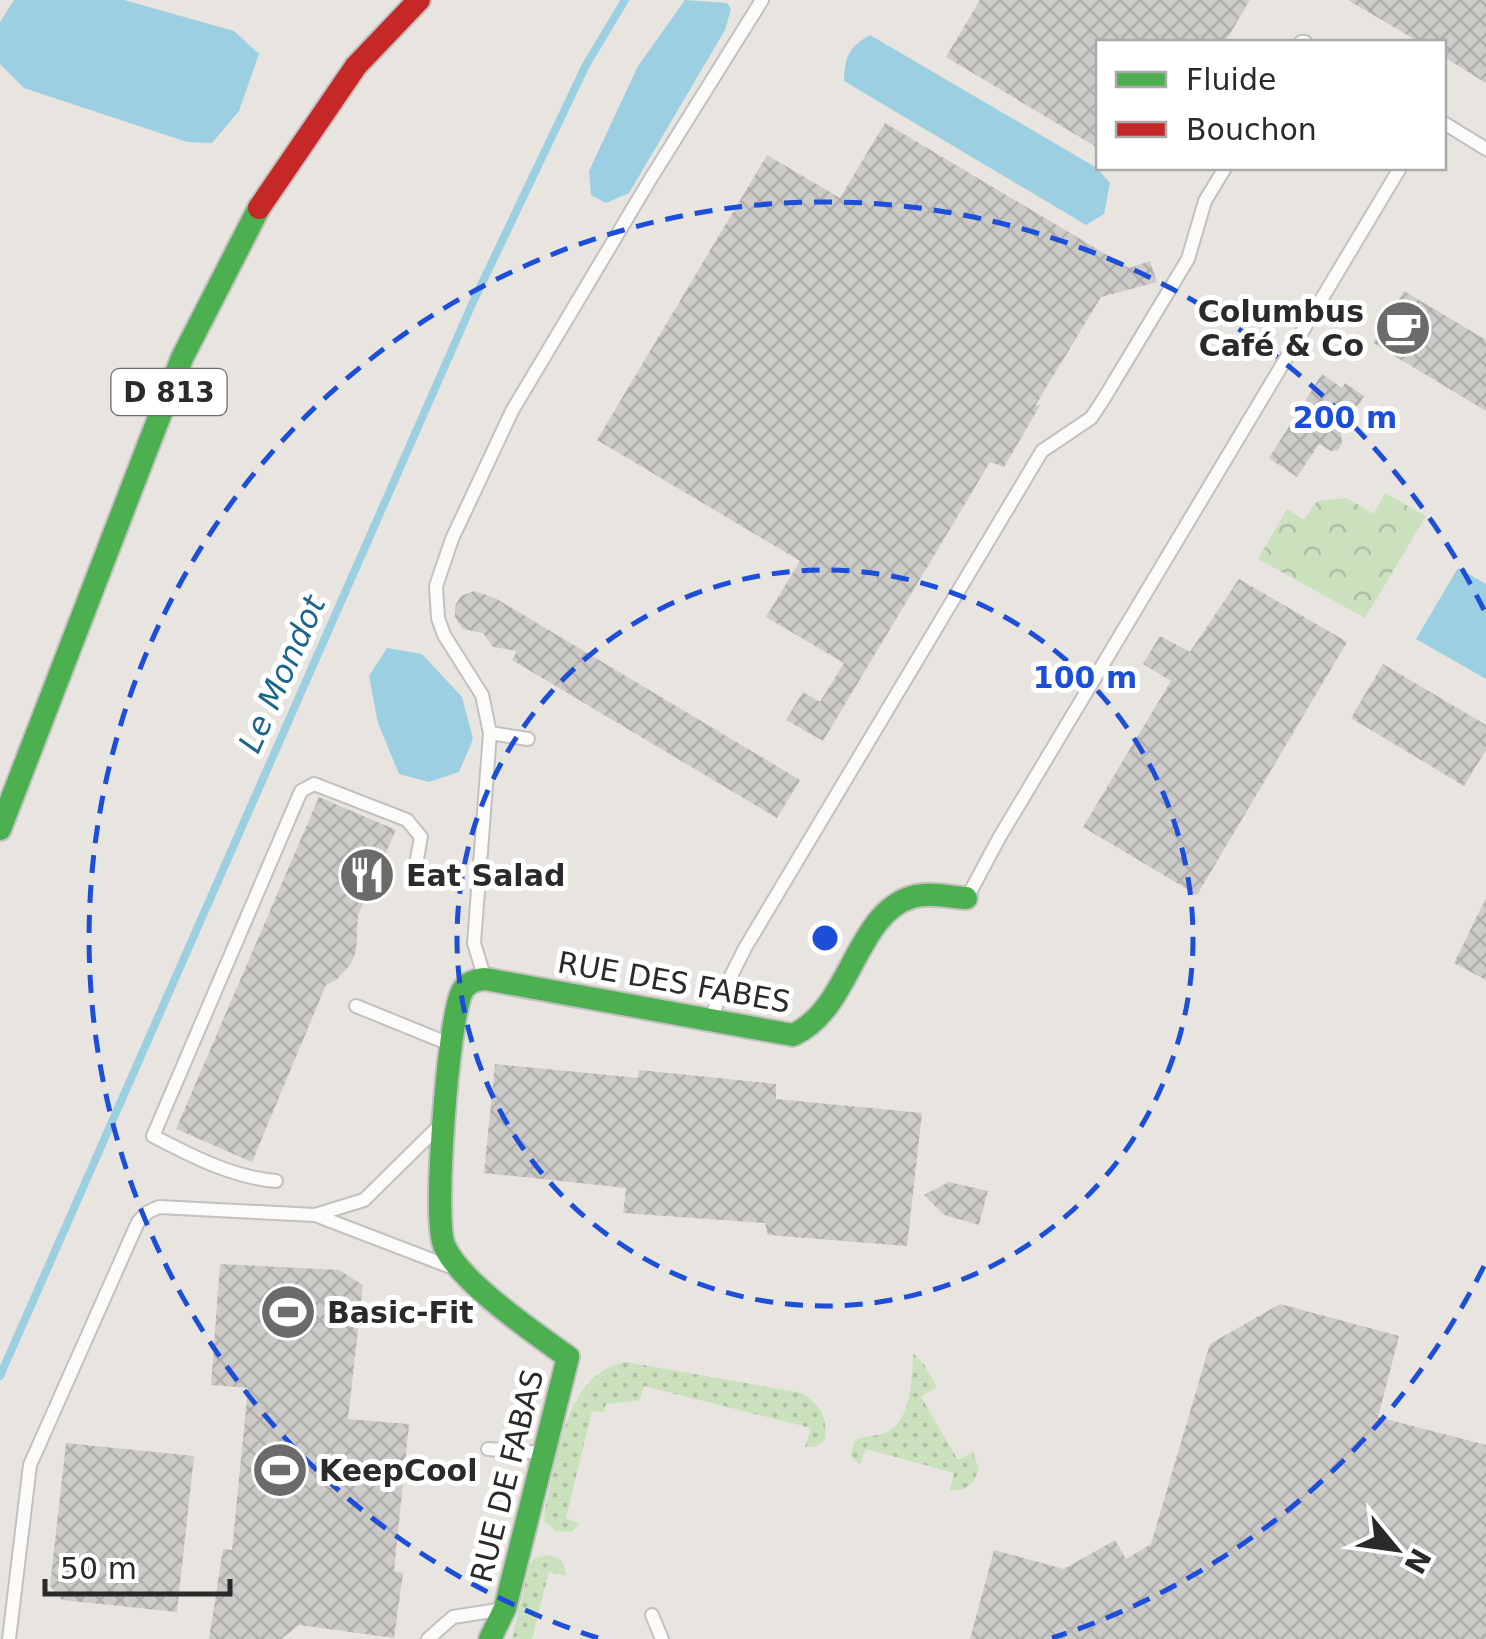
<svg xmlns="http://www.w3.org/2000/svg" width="1486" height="1639" font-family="'DejaVu Sans',sans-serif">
<defs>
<pattern id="grass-dots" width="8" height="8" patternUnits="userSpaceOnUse" patternTransform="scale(2.5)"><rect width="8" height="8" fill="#cbe0bd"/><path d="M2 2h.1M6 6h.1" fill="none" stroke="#aec0a3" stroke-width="1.8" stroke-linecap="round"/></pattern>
<pattern id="park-crowns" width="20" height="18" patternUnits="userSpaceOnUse" patternTransform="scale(2.5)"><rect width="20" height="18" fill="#cbe0bd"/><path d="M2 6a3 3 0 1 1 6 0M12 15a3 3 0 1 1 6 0" fill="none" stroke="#aec0a3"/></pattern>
<pattern id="building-cross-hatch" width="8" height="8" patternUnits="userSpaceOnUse" patternTransform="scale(2.5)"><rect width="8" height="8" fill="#cdcbc8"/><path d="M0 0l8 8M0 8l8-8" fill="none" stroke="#b0aeac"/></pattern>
</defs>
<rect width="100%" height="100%" fill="#e8e5e1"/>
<!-- grass -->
<path fill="url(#grass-dots)" d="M913,1353L923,1363L937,1387L921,1397L958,1460L973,1452L979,1469L974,1481L963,1490H950L954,1473L866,1449L860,1465L851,1456L854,1441C864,1435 874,1437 885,1433C912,1422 912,1377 913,1353Z
M626,1362L802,1393C821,1406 828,1417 825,1440L815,1447H805L811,1428L644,1386L640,1400L606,1404L604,1412L592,1411L566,1518L580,1524L571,1532L556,1531L545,1522L544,1514C557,1463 563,1373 626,1362Z
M550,1555L562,1561L567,1576L549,1572L532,1639H512L530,1564L535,1558Z"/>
<!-- park -->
<path fill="url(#park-crowns)" d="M1385,493L1426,516L1365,618L1258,559L1287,509L1304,520L1317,501L1347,498L1374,514Z"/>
<!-- water -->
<path fill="#9ccfe1" d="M14,0H124L234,31L259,54L239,111L212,143L187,142L24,88L0,64V22Z
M685,0L727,3L731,9L725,30L629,193L606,203L591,195L589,171L638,66Z
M870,35L1097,168L1110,183L1104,214L1086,225L844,81C845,56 849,47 870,35Z
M1458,568L1486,584V679L1416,639Z
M387,648L422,654L462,697L473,739L459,772L429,782L399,774L378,723L369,676Z"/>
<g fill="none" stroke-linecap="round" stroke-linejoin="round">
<!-- stream -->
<path stroke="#9ccfe1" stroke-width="8" d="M0,1376L473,302L586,65L625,0"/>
</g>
<!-- building -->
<path fill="url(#building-cross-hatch)" d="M980,0H1250L1225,42H1098V148L946,57Z
M1348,0H1486V83L1444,57V42H1419Z
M885,123L1129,268L1150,261L1157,282L1101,297L1035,406L1041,404L1004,467L990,462L823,741L786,720L803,692L820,702L844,663L766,617L800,561L597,440L767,155L840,198Z
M1404,291L1486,340V411L1373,343Z
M1322,374L1342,388L1345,383L1364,396L1341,433L1342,443L1338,450L1331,451L1319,444L1297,477L1269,458Z
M1239,579L1347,642L1197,895L1083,827L1171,681L1143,664L1160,636L1190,652Z
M474,591L495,598L800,780L777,818L512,660L517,651L493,647L483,633L463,629L455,617V606L461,596Z
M1383,664L1486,725V750L1464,786L1351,718Z
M319,797L396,830L358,915L356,952L350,965L336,980L326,985L252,1162L176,1129Z
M1486,898V980L1454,963Z
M495,1064L638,1078L639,1070L776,1084V1099L922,1113L907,1246L768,1235L765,1223L623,1213L626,1188L484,1173Z
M949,1182L988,1191L979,1225L944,1215L924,1195Z
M220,1264L339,1270L363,1285L348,1419L409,1424L394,1571L403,1573L394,1638L299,1625L281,1639H209L223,1549L232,1550L248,1388L211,1385Z
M1280,1304L1399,1336L1378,1417L1486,1445V1639H970L994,1550L1064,1569L1115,1540L1126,1559L1151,1544L1210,1344Z
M66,1443L194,1456L177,1612L62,1600L50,1586Z"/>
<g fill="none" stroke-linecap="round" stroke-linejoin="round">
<!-- lane casing -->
<g stroke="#c2c1c0" stroke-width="16">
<path id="lane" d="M1301,42H1305
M1444,123L1486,149
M490,733L528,739
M968,896L999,838L1400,168
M484,976L474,943L490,733L482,695L444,635L438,618L436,586L452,539L512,411L651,178L762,0
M356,1006L447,1043
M709,1020L745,948L1042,451L1091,418L1103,400L1188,259L1205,201L1225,168
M276,1181C231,1177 192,1156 153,1136L301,791L314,784L407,820L421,837L416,864
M315,1215L448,1266
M488,1449L542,1453
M652,1615L662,1639
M9,1639L30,1465L138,1222L148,1212L159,1207L315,1215L364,1200L435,1130
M428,1639L453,1617L498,1610"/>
</g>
<!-- fast casing -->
<g stroke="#c2c1c0" stroke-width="26">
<path id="fast" d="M0,829L182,358L259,208
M490,1639L505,1608L568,1357C535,1333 459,1282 444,1245C433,1216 448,1025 461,994C465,983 474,980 485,979L793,1035C851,1009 855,914 912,897C929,892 949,897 966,898"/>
</g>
<!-- jam casing -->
<g stroke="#c2c1c0" stroke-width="26">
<path id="jam" d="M259,208L356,66L419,0"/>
</g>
<!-- lane -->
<use href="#lane" stroke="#fcfbfa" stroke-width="12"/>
<!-- fast -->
<use href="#fast" stroke="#4caf50" stroke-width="22"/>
<!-- jam -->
<use href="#jam" stroke="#c62828" stroke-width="22"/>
</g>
<!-- distance rings -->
<g fill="none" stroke="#1d4ed8" stroke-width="5" stroke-dasharray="18 12">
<circle cx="825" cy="938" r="368"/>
<path d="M1484 1266A736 736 0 0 1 1052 1638M598 1638A736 736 0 1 1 1484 610"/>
</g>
<!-- icons -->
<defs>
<g id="cafe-disc" transform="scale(2.875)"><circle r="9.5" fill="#6c6b6a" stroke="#fff"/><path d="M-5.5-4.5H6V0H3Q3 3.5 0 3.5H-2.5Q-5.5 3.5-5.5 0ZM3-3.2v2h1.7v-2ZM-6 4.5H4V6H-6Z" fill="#fff"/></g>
<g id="restaurant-disc" transform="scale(2.875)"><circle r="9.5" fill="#6c6b6a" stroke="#fff"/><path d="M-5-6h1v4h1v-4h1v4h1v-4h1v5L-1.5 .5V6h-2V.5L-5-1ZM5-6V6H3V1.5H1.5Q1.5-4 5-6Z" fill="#fff"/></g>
<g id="stadium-disc" transform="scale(2.875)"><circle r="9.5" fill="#6c6b6a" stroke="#fff"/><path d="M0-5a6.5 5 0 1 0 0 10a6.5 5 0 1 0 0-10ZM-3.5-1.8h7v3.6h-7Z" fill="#fff"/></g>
</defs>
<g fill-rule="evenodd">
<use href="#cafe-disc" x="1403" y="328"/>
<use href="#restaurant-disc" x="367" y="875"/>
<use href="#stadium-disc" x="288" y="1312"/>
<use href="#stadium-disc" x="280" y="1470"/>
</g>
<g text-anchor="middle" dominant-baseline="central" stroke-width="10" stroke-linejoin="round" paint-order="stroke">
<!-- shield labels -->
<rect fill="#fff" stroke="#6a6a6a" stroke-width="2.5" x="111.5" y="369" width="115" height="46" rx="8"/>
<g font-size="28" font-weight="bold" fill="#2a2a2a">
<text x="169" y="392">D 813</text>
</g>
<!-- poi labels -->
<g font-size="30" font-weight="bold" fill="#2a2a2a" stroke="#fff" text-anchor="start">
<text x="1364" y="311" text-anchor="end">Columbus<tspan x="1364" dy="34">Café &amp; Co</tspan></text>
<text x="406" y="875">Eat Salad</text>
<text x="327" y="1312">Basic-Fit</text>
<text x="319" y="1470">KeepCool</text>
</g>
<!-- street labels -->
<g font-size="30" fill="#2a2a2a" stroke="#fff">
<text transform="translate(674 982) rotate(10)">RUE DES FABES</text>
<text transform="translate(507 1476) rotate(-76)">RUE DE FABAS</text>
</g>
<!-- water labels -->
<g font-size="32" font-style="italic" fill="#1c658c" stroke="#fff">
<text transform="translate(282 674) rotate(-66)">Le Mondot</text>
</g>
</g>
<circle cx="825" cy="938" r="15" fill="#1d4ed8" stroke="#fff" stroke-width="5"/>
<g font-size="30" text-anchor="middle" font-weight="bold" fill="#1d4ed8" stroke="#fff" stroke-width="10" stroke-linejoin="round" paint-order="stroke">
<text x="1345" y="428">200 m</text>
<text x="1085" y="688">100 m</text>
</g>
<!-- legend -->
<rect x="1096" y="40" width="350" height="130" fill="#ffffff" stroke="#aaaaaa" stroke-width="2.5"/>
<rect x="1116" y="72" width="50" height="15" fill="#4caf50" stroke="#aaaaaa" stroke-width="2.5"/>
<text x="1186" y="90" font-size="30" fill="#2a2a2a">Fluide</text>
<rect x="1116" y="122" width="50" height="15" fill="#c62828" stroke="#aaaaaa" stroke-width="2.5"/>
<text x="1186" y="140" font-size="30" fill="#2a2a2a">Bouchon</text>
<!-- north arrow -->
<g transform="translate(1396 1549) rotate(119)" stroke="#ffffff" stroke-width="8" paint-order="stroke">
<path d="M0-8L18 38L0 25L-18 38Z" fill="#2a2a2a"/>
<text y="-15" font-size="28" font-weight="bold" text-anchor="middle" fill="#2a2a2a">N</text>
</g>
<!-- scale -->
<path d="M45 1579v15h185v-15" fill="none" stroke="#2a2a2a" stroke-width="5"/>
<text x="60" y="1579" font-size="30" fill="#2a2a2a" stroke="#ffffff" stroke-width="8" paint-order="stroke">50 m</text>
</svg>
